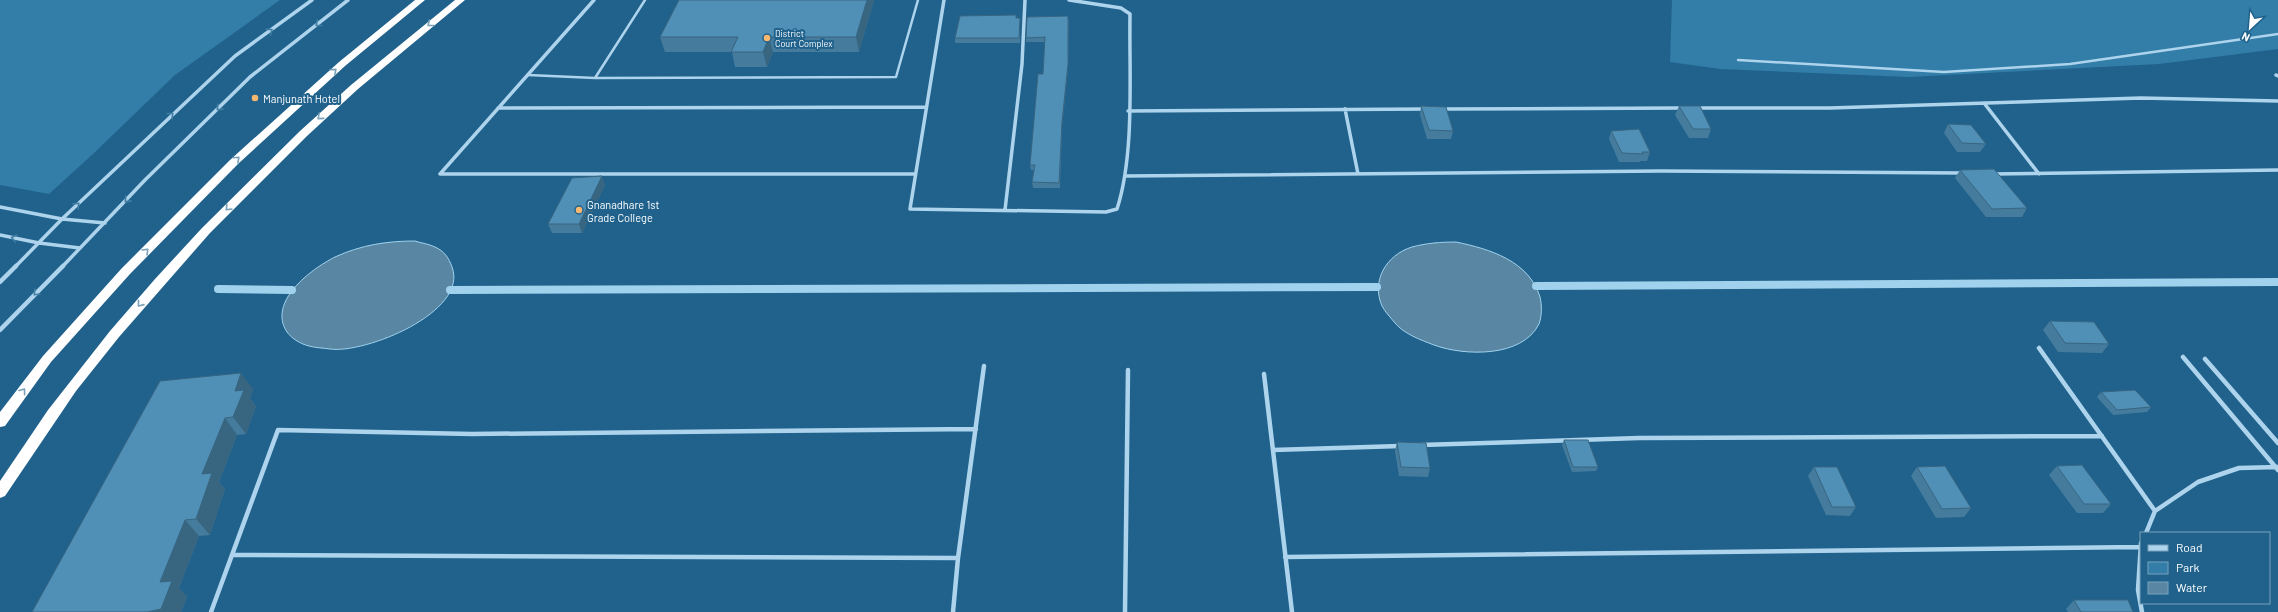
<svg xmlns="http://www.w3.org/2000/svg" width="2278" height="612" font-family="Barlow,sans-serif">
<rect width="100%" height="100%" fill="#20628c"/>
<!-- green -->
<path fill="#337da9" d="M0,0H280L175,75L93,154L49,194L0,185Z
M1672,0H2278V49L2159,64L1909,77L1720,69L1670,62Z"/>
<!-- water -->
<path fill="#5987a3" stroke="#a0d2ed" d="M415,241C421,243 429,244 435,247C444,251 449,258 452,267C469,312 365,354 330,349C324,348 316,348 309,346C301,344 292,339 287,332C267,302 311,269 335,257C361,245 387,241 415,241Z
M1456,242C1490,249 1529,261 1540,297C1542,305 1542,316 1539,324C1522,358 1464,356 1434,345C1421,340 1404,334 1395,323C1391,318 1385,312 1382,306C1371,281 1386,255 1412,247C1427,243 1441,242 1456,242Z"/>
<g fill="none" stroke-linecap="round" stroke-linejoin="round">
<!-- stream -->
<path stroke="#a0d2ed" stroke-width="8" d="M1536,286L2278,282
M218,289L292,290
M450,290L1377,287"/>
<!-- lane -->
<path stroke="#add4ec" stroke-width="2.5" d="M1738,60L1944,72L2070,64L2278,34
M528,75L595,78L896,77L918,0
M595,78L645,0"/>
<!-- street-far1 -->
<path stroke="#add4ec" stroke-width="3.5" d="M594,0L440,174H915
M944,0L910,209L1106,212L1117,209C1135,153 1129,74 1130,14L1121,8L1069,0
M2276,75L2278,76
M1984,103L2039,174
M498,108L926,107
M1697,108H1830L2141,98L2278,101
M1345,109L1358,174
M1443,109L1682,108
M1128,111L1426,109
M1992,174L2278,170
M1125,176L1661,171L1962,173
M0,207L62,219L105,223
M1005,210L1022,64L1025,0
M0,235L39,243L80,248
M15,267L62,219L235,56L312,0
M62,267L145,180L250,77L348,0"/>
<!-- street -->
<path stroke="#add4ec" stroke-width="4.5" d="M0,282L16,266
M0,330L63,266
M2039,348L2155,511
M2183,357L2278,470
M2205,359L2278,443
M1264,374L1292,612
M1421,445L1639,438L2102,436
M1273,450L1400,446
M2146,533L2155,511L2198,482L2239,468L2278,467
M2141,543L2138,590L2142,612
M234,555L958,558
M1285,557L2139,547
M211,612L278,430L472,434L976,429
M953,612L958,558L984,366
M1125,612L1128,370"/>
<!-- highway -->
<path fill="#fff" fill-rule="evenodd" d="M415,0H425L345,66L238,164L130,274L51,362L5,426L0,427V412L43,356L122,268L230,160L339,62Z
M455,0H465L358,89L307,136L210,233L119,337L76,391L5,496L0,498V481L48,410L110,331L155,279L202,228L300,131L351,85Z"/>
</g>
<!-- wall -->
<path fill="#457c9d" d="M679,0H874L859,52H773L767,67H735L732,52H665L660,37Z
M1016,15V18H1020V43H955V38Z
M1069,20L1068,69L1062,127L1060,188H1033L1032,182L1034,170H1031L1030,165L1043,74L1045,42H1026V38Z
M1421,106L1453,131L1451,139H1427L1420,115Z
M1679,106L1711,129L1708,138H1689L1675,115Z
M1948,124L1986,144L1980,152H1957L1944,133Z
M1611,131L1650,152L1647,161H1640V162H1619L1609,139Z
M1960,170L2027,208L2022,217H1986L1955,178Z
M605,185L582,233H552L548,224Z
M2050,321L2109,344L2102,353L2058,352L2043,330Z
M253,389L250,398L256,406L246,434L237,435L219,482L225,489L210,535L199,536L179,588L187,597L181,612H32Z
M2101,392L2151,407L2147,412L2113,415L2097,397Z
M1564,440L1598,467L1596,471L1572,472L1562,445Z
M1397,442L1430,468L1428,477L1399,476L1395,451Z
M2057,466L2111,504L2103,513H2077L2049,475Z
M1814,467L1856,507L1850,516L1826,515L1808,476Z
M1917,467L1971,508L1964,517L1936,518L1911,476Z
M2074,600L2133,612H2068L2066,609Z"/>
<!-- shaded-wall -->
<path fill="#386580" d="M867,0H874L859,52L856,37Z
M1069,20L1068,69L1062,127L1060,188L1062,122Z
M769,37L773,52L767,67L763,52Z
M602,176L605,185L582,233L579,224Z
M241,373L253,389L250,398L256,406L246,434L233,417L235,391Z
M225,418L237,435L219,482L225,489L210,535L196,519L202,474Z
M185,520L199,536L179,588L187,597L181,612H147Z"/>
<!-- building -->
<path fill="#5090b7" stroke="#386580" d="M679,0H867L856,37H769L763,52H731L738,37H660Z
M1016,15V18H1020L1019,38H955L960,16Z
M1068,16V64L1062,122L1059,183L1032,182L1035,165H1030L1038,74H1043L1045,37L1026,38L1027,17Z
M1421,106L1446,107L1453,131L1429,130Z
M1679,106H1700L1711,129H1693Z
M1948,124L1971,125L1986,144L1962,143Z
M1639,129L1650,152H1642L1643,154L1622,153L1611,131Z
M1994,169L2027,208L1992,209L1960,170Z
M602,176L579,224H548L572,178Z
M2050,321L2094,322L2109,344L2065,343Z
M241,373L235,391L244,390L233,417L225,418L202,474L212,473L196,519L185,520L160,582L172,581L161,609L147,612H32L160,381Z
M2135,390L2151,407L2117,410L2101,392Z
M1564,440H1588L1598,467H1573Z
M1397,442L1426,443L1430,468L1401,467Z
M2082,465L2111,504H2084L2057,466Z
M1945,466L1971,508L1942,509L1917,467Z
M1814,467H1837L1856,507H1832Z
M2074,600H2128L2133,612H2081Z"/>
<!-- one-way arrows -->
<defs><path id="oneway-chevron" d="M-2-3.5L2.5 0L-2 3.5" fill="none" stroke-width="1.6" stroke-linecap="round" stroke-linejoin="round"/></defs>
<g stroke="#437ea4">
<use href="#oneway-chevron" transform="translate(318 24) rotate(142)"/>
<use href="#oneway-chevron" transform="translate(270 31) rotate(-36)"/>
<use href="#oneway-chevron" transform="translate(219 108) rotate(136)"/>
<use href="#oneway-chevron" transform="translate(171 115) rotate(-43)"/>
<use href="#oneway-chevron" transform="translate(127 200) rotate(132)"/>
<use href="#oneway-chevron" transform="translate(77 205) rotate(-44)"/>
<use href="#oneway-chevron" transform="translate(14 238) rotate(-168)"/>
<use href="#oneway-chevron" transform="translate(36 293) rotate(134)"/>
</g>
<g stroke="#79a1ba">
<use href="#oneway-chevron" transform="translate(430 24) rotate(142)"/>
<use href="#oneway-chevron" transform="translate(334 71) rotate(-42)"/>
<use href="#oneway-chevron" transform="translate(320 117) rotate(139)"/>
<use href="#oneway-chevron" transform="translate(237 159) rotate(-43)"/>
<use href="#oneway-chevron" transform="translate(228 208) rotate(134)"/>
<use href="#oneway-chevron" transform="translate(146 251) rotate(-45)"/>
<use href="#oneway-chevron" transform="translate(140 304) rotate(129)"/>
<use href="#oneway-chevron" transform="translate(23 391) rotate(-53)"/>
</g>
<!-- markers -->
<g fill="#f9b86d" stroke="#20628c" stroke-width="1.5">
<circle cx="767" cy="38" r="4"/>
<circle cx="255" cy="98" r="4"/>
<circle cx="579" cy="210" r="4"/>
</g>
<g text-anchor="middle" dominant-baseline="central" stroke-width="4" stroke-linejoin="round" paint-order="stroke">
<!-- far-poi labels -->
<g font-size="9" fill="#fff" stroke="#20628c" text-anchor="start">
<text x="775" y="33">District<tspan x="775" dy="10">Court Complex</tspan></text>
</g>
<!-- poi labels -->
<g font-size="11" fill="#fff" stroke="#20628c" text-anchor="start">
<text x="263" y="98">Manjunath Hotel</text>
<text x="587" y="204">Gnanadhare 1st<tspan x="587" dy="13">Grade College</tspan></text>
</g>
</g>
<!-- legend -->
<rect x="2140" y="532" width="130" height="72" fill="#20628c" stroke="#79a1ba"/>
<rect x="2148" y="545" width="20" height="6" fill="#add4ec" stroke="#79a1ba"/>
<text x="2176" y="552" font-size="12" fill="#ffffff">Road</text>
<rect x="2148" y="562" width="20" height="12" fill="#337da9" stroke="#79a1ba"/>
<text x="2176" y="572" font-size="12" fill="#ffffff">Park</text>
<rect x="2148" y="582" width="20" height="12" fill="#5987a3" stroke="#79a1ba"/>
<text x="2176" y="592" font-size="12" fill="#ffffff">Water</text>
<!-- north arrow -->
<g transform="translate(2250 28) rotate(206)" stroke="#20628c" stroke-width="3" paint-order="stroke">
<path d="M0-3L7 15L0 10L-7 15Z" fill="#ffffff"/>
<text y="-6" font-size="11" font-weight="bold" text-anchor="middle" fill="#ffffff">N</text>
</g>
</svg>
